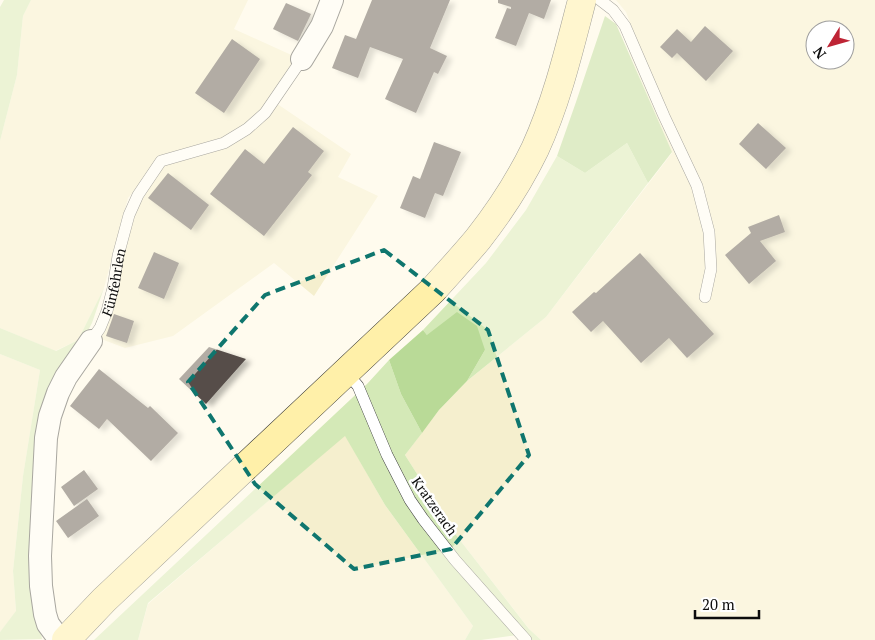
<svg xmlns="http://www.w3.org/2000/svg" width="875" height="640" font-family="'PT Serif',serif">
<defs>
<filter id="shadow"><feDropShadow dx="5.5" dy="3" stdDeviation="2.5" flood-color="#0004"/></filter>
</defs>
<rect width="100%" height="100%" fill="#fffbee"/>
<!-- farmland -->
<path fill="#f5efce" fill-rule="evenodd" d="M31,0H248L234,29L298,58L276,103L351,154L338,177L378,196L314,296L274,263L173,336L125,348L96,337L135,190L128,198L104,288L78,340L55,351L0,328V141L17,75L23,16Z
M616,0H875V640H541L530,630L456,535L405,455L439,410L467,381L546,317L672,153L629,52L637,41L626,12ZM815,30H845V60H815Z
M0,354L40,370L23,476L13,571L16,612L0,632Z
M345,435L385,505L473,626L465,640H138L148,604Z"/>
<!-- green -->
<path fill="#d4e9b7" d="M4,0H31L23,16L17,75L0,141V7Z
M627,143L648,183L546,317L467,381L485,350L427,335L423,330L486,263L526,210L557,156L585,173Z
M104,288L92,323L81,344L59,377L37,604L42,639L0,640V632L16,611L13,571L23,476L40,370L0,354V328L56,351L78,340Z
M389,360L401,394L422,433L405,455L456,535L529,629L541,640H522L518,635L481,640H465L473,626L385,505L345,436L148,603L138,640H94L367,384Z"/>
<!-- forest -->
<path fill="#b9da97" d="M605,16L616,24L672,152L648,183L627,143L585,173L557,156L576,102Z
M457,312L477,326L485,350L467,381L439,410L422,433L401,394L389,360L423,330L427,335Z"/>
<!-- building -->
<path fill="#564e4a" filter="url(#shadow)" d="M372,0H450L430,48L447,56L438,74L434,72L416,113L385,99L403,59L370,47L358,78L332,68L345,35L356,39Z
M498,0H551L544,19L529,13L516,46L495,38L507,8L511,9V7L498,3Z
M286,3L311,14L298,41L273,29Z
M705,26L733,51L706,81L677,53L672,58L660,47L677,29L691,42Z
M232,39L260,59L224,113L195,93Z
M758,123L786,148L766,169L739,144Z
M293,127L324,151L308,172L312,175L264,236L210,194L245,149L264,164Z
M434,142L461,152L443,196L435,193L425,218L400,208L413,176L420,179Z
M168,173L209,205L191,230L148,198Z
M779,215L785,232L760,241L776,261L749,284L725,255L751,233L748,227Z
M154,252L179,263L164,299L138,288Z
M640,253L714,334L687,358L669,338L641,363L603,321L591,332L572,312L594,292L596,293Z
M114,314L134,321L127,343L106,336Z
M209,347L246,359L206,404L179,379Z
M99,369L148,408L150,406L178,433L151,461L107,419L99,429L70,406Z
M84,470L98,489L74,506L61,487Z
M87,499L99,516L68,538L56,521Z"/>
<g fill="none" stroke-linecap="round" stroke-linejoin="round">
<!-- service casing -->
<g stroke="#404040" stroke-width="12">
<g id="service">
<path d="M600,0L613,10L625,26L664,116L697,186L709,232L711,269L705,297"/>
<path id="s1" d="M91,341L100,328L107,311L113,288L118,256L129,215L138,195L161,161L224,143L247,129L265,113L302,59"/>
<path d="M346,372L358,386L387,455L410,500L423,519L455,560L526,640"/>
</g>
</g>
<!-- minor casing -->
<g stroke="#404040" stroke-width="24">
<path id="minor" d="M302,59L322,26L332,0
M60,640L48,624L45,614L41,586L40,556L46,438L50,416L58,393L66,377L91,341"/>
</g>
<!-- secondary casing -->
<g stroke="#2f2f2f" stroke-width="29">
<path id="secondary" d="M66,640L104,600L433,290C448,273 464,256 478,239C500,211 520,180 535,149C557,101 569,50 582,0"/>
</g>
<!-- service -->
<use href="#service" stroke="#fff" stroke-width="11"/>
<!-- minor -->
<use href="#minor" stroke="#fff" stroke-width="22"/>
<!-- secondary -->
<use href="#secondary" stroke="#fff0a9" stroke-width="28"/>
</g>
<!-- marked area -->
<path d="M0 0H875V640H0ZM384,250L488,330L529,455L451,549L354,569L255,484L188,382L265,295Z" fill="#fffbee" fill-opacity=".55" fill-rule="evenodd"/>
<path fill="none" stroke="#0f766e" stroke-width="4" stroke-dasharray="10 6" stroke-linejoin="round" d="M384,250L488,330L529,455L451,549L354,569L255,484L188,382L265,295Z"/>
<g text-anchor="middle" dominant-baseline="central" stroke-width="5" stroke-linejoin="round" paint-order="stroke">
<!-- street labels -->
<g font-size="14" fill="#0d0d0d" stroke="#fff">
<text stroke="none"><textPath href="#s1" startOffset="64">Fünfehrlen</textPath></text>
<text transform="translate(435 506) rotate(55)">Kratzerach</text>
</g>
</g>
<!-- north arrow -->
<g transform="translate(830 45) rotate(233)"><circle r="24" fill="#ffffff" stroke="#9e9e9e"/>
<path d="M0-4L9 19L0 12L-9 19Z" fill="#be2435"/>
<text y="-8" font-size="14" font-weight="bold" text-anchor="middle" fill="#0d0d0d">N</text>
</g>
<!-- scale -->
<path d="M695 610v8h64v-8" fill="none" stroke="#0d0d0d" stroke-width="2.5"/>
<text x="702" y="610" font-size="15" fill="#0d0d0d" stroke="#ffffff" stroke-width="4" paint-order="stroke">20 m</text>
</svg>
